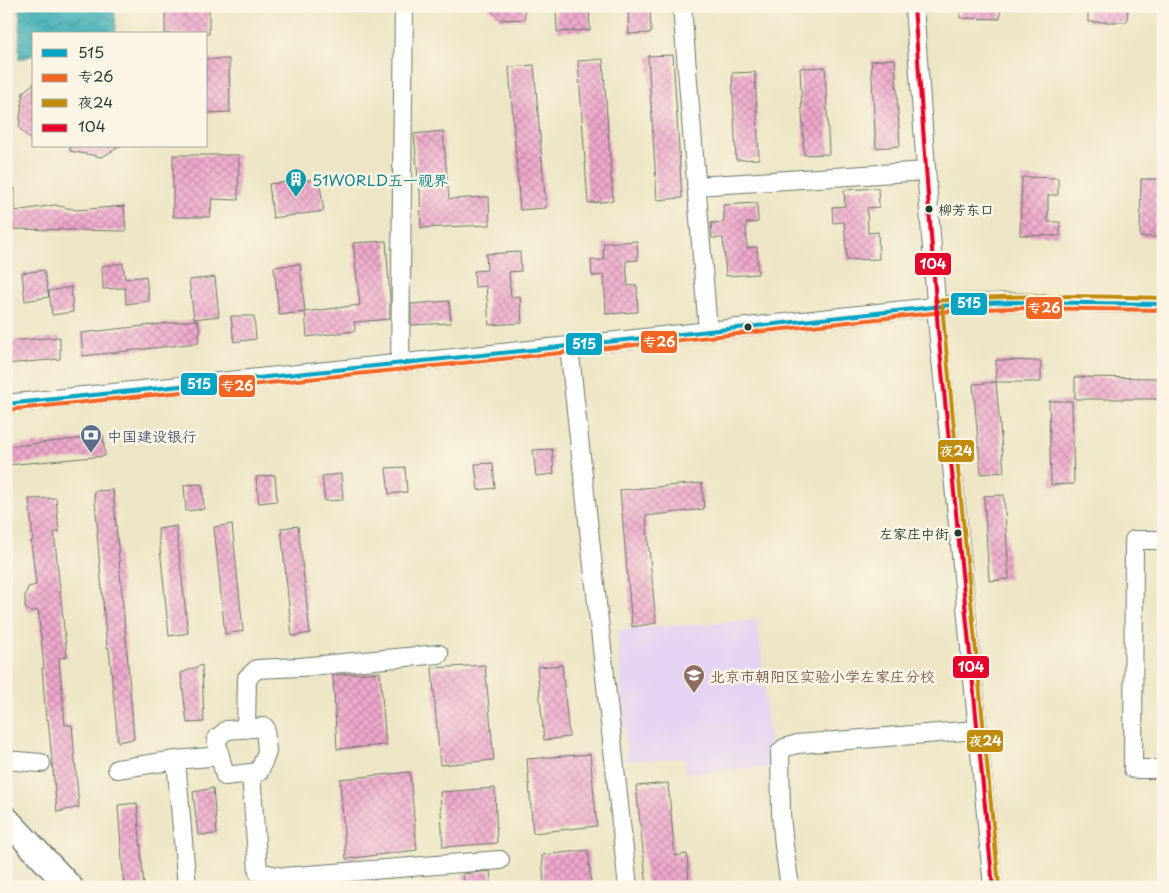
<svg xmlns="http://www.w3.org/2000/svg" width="1169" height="893" font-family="'Playpen Sans','LXGW WenKai TC',sans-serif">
<defs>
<pattern id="water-waves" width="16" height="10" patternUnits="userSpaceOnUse" patternTransform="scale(1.25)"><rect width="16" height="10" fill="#3badb4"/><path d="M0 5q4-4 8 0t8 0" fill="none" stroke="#318e93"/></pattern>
<pattern id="building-cross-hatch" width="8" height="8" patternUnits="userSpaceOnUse" patternTransform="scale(1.25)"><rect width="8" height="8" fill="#efa7cc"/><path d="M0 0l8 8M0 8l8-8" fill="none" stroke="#c189a6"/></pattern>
</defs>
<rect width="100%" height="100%" fill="#fcf5e5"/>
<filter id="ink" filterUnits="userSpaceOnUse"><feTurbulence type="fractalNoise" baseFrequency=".02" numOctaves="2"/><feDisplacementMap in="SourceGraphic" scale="10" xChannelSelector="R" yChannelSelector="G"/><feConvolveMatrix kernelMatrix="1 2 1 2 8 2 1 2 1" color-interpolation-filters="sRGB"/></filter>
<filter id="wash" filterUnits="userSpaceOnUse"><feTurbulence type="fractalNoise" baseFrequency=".0096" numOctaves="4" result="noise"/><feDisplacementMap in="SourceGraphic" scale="20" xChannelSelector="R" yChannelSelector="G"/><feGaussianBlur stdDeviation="1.12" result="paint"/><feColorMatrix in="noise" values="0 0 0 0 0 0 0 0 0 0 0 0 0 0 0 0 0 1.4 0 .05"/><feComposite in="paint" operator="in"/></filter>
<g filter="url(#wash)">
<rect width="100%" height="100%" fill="#ede5c5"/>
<!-- built -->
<path fill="#e4d3f2" d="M758,620L772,767L685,773V758L627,761L617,630Z"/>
<!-- water -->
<path fill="url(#water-waves)" stroke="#2d7574" d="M20,6H114L116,28L114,34L84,31L81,34H34V55L19,60Z"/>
<g id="blocks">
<!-- building -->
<path fill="url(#building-cross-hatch)" d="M165,6H209V34H165Z
M487,6H524L525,19L501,20Z
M556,6H589L590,30L557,32Z
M628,6H650L651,33L629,34Z
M960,6H1000V19L960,18Z
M1088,6H1115V8H1128L1127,22H1088Z
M673,55L682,198L657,200L648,56Z
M206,59H229L230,112L206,113Z
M603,59L613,201L588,203L578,61Z
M895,59L900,146L876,148L871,61Z
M534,65L546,208L520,210L509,67Z
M825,67L829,154L804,155L800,68Z
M755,72L759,159L736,160L732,73Z
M34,83V143L19,128L23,92Z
M443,131L449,199L489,197L490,225L421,228L420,189H419L414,134Z
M70,146H121L102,157L70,151Z
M173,155H239L238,200L212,199L210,217H173Z
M1022,177L1058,178V195H1048V222H1060V236L1020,235Z
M319,179L324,211L273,218L269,184Z
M1141,179H1163V237H1140Z
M6,188H15V211L55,205L77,210L124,206L126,231L6,229Z
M878,188L879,207L867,208L868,233L878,232L879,259L847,260L844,222L833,223L832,207L845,206L844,190Z
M757,203L758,222L746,223L747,248L757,247L758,274L726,276L723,238H712L711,223L724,222L723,205Z
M386,241L390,298V319L354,322L355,331L307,337L305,312L360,305L353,243Z
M637,241L638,260L626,261L628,286L637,285L638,312L606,314L604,275L592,276L591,260H604L603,243Z
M520,252L521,271L509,272L511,297L520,296L522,323L489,325L486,286L475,287L474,271L487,270L486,254Z
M123,263L125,279L146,276L149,301L126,304L125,288L103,289L102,266Z
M300,264L305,312L279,315L274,267Z
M44,270L49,297L25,301L22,273Z
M215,277L219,316L194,319L189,280Z
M71,287L73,312L52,315L49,291Z
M449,301L451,323L411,325V304Z
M231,316H254L256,339L234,342Z
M197,320L200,330L198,343L83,356L81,333Z
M60,337V359L6,364V341Z
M996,360L1041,361V382H996Z
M1075,377L1163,378V399H1075Z
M996,382L1004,472L981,474L973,384Z
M1049,401H1072L1074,484L1051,485Z
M103,436L105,456L6,465V447Z
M552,449L554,474L536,476L533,450Z
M493,463L495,488L478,490L475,464Z
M405,467L407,492L389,494L386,468Z
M341,474L343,500L325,501L322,476Z
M275,475L277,501L259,503L256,477Z
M702,483L704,509L646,516L656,623L632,627L620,490Z
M202,484L204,509L186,511L184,485Z
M113,490L128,664L134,739L118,742L109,648H107L97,533L98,532L94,491Z
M1004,495L1009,579L989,581L984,496Z
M56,498L59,532H54L67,657L59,658L65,725H72L79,807L57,812L48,719H46L42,668H44L38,610L31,612L25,608V596L28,587L36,585L31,541H33L29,499Z
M232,524L243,631L225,634L214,527Z
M176,526L188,633L169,636L158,529Z
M298,526L310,633L292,636L281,528Z
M202,665L204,722L187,723L181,673Z
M485,665L494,760L440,765L432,668Z
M562,665L569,737L544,740L537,667Z
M380,672L386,745L337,749L333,675Z
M590,754L597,826L533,833L527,759Z
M410,772L417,850L346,859L340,779Z
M668,783L675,856L687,854L689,883L680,884V887H647L636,786Z
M213,788L217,834L198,835L193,792Z
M495,788L497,843L443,847L440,792Z
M137,803L144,887H124L118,805Z
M588,850L591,883L560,887H544L542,855Z
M490,871L492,887H464L463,874Z"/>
</g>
</g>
<g filter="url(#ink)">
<use href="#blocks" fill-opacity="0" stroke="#677867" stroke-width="1"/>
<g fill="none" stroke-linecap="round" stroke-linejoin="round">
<!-- minor casing -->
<g stroke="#677867" stroke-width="20">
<path id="minor" d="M682,6L708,331
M914,6L938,330L959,534L993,887
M696,186L926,171
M569,346L628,887
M400,363L404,6
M6,404L569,346L961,304L1012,302L1163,304
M1163,540H1134L1133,769H1163
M246,729L247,678L257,669L300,667L439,654
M6,760L41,763
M176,760L187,887
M117,769L176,760L220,756L225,776L259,772L267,752L265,727L227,730L216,739L220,756
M251,773L258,872L283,877L500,860
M790,887L784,846L781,814L780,752L784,748L797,744L977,730"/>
</g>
<!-- highway casing -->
<g stroke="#677867" stroke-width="28">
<path id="highway" d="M6,819L70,887"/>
</g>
<!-- minor -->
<use href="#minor" stroke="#fff" stroke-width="18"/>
<!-- highway -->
<use href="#highway" stroke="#fff" stroke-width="25"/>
<!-- bus-1 casing -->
<g stroke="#fcf5e5" stroke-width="8">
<path id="bus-1" d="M6,404L569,346L961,304L1012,302L1163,304"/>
</g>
<!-- bus-2 casing -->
<g stroke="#fcf5e5" stroke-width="8">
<path id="bus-2" d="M7,410L570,352L961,310L1012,308L1163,310"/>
</g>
<!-- bus-3 casing -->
<g stroke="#fcf5e5" stroke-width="8">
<path id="bus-3" d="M935,301C1011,294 1087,296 1163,298
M942,306L999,886"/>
</g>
<!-- bus-4 casing -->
<g stroke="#fcf5e5" stroke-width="8">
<path id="bus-4" d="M914,6L938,330L993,887"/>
</g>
<!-- bus-1 -->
<use href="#bus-1" stroke="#02a4c6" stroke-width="4"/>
<!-- bus-2 -->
<use href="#bus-2" stroke="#f26522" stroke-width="4"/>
<!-- bus-3 -->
<use href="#bus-3" stroke="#c18c0d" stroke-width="4"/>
<!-- bus-4 -->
<use href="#bus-4" stroke="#e4002b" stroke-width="4"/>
</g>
</g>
<!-- icons -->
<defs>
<g id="building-pin" transform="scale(1.125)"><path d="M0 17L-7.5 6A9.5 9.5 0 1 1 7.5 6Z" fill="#0f9aa8" stroke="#fcf5e5"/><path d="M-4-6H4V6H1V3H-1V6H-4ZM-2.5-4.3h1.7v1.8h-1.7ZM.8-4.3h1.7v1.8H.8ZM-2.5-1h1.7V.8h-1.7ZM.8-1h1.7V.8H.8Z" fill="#fff"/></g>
<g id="bank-pin" transform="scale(1.125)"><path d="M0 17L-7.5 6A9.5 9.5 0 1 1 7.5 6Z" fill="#5c6f8a" stroke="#fcf5e5"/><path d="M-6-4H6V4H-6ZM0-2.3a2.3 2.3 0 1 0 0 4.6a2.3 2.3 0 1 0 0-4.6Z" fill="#fff"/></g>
<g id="school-pin" transform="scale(1.125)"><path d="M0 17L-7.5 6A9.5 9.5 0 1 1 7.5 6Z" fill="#8d6e63" stroke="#fcf5e5"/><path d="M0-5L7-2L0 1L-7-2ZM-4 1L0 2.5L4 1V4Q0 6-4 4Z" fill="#fff"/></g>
</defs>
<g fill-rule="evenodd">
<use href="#building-pin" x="296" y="179"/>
<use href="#bank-pin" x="91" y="435"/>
<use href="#school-pin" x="694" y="675"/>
</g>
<!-- markers -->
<g fill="#1f3d34" stroke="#fcf5e5" stroke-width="2">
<circle cx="929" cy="209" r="4.5"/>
<circle cx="748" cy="327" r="4.5"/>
<circle cx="958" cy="533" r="4.5"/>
</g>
<g text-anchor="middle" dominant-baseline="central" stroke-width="5" stroke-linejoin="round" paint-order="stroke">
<!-- bus labels -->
<g font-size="14" fill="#1f3d34" stroke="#fcf5e5" text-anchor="start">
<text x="938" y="209">柳芳东口</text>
<text x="949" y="533" text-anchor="end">左家庄中街</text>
</g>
<!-- culture labels -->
<g font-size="15" fill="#0d838f" stroke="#fcf5e5" text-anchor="start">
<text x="312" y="179">51WORLD五一视界</text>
</g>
<!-- service labels -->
<g font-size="15" fill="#4e5e75" stroke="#fcf5e5" text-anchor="start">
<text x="107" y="435">中国建设银行</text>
</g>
<!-- education labels -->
<g font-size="15" fill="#785e54" stroke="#fcf5e5" text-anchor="start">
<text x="710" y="675">北京市朝阳区实验小学左家庄分校</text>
</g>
</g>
<g stroke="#fcf5e5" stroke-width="2">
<rect x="914" y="252" width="38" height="24" rx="5" fill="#e4002b"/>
<rect x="950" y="292" width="38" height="24" rx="5" fill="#02a4c6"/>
<rect x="1025" y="296" width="38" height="24" rx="5" fill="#f26522"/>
<rect x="640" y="330" width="38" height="24" rx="5" fill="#f26522"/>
<rect x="565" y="332" width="38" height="24" rx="5" fill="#02a4c6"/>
<rect x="180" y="372" width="38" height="24" rx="5" fill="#02a4c6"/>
<rect x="218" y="374" width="38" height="24" rx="5" fill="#f26522"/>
<rect x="937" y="439" width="38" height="24" rx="5" fill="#c18c0d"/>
<rect x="952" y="655" width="38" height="24" rx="5" fill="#e4002b"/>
<rect x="966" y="729" width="38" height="24" rx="5" fill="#c18c0d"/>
</g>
<g font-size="14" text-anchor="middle" font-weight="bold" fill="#fff">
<text x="933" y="269">104</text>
<text x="969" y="308">515</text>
<text x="1044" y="313">专26</text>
<text x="659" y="347">专26</text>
<text x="584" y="349">515</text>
<text x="199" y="389">515</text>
<text x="237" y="391">专26</text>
<text x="956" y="456">夜24</text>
<text x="971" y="672">104</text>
<text x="985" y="746">夜24</text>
</g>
<!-- margin -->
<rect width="1169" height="893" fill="none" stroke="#fcf5e5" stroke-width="25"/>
<!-- legend -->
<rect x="32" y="32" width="175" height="115" fill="#fcf5e5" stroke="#a4ab9e"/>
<rect x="42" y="49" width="25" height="8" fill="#02a4c6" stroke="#a4ab9e"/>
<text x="78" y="58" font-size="15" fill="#1f3d34">515</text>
<rect x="42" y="74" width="25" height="8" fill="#f26522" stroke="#a4ab9e"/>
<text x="78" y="82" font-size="15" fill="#1f3d34">专26</text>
<rect x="42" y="99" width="25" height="8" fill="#c18c0d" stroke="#a4ab9e"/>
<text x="78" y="108" font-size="15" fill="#1f3d34">夜24</text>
<rect x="42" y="124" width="25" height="8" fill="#e4002b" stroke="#a4ab9e"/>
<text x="78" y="132" font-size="15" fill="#1f3d34">104</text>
</svg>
